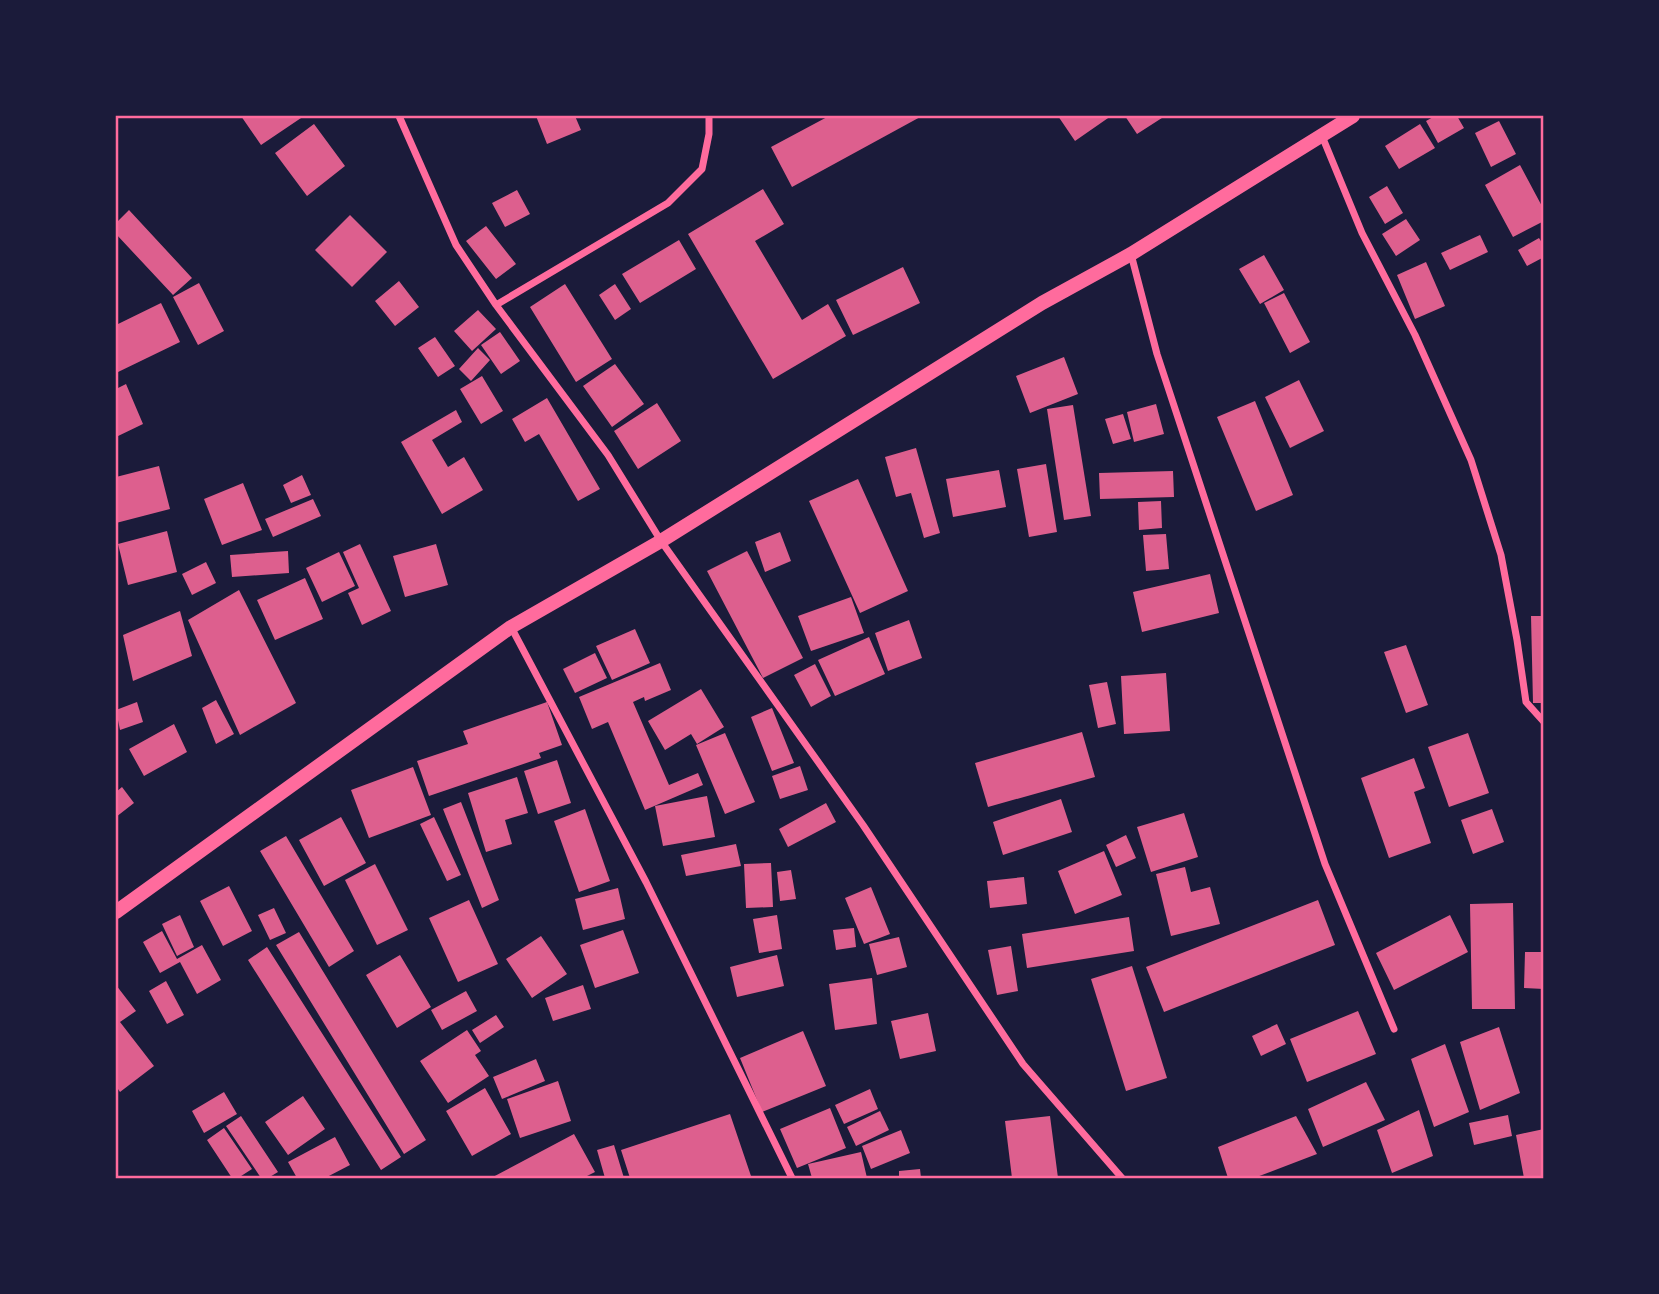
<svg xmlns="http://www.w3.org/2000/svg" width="1659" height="1294" font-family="'Open Sans',sans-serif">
<rect width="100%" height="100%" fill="#1b1b3a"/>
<!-- building -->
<path fill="#dd5f8e" d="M241,116H304L261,145Z
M536,116H575L581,130L547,144Z
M829,116H922L792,187L771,147Z
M1058,116H1111L1075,141Z
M1125,116H1165L1137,134Z
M1435,116H1457L1464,128L1438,143L1426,121Z
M1499,121L1516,154L1491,167L1475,133Z
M314,124L345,166L307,196L275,153Z
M1420,124L1435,148L1399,169L1385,146Z
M1520,165L1544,210V221L1513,237L1485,185Z
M1387,186L1403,213L1385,224L1369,197Z
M763,189L784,224L755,241L802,320L828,304L846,336L773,379L688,234Z
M517,190L530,214L505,227L492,203Z
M129,210L192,278L173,295L116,234V223Z
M350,215L387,252L352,287L315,250Z
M1406,219L1420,240L1396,256L1382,234Z
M486,226L516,264L496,279L466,241Z
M1480,235L1488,252L1450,270L1441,253Z
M1539,238L1544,246V257L1527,266L1518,250Z
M679,240L696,269L640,303L622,274Z
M1264,255L1284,290L1260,304L1239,269Z
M1426,262L1445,306L1415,319L1397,275Z
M903,267L920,303L853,335L836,300Z
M399,281L419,307L395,326L375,301Z
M199,283L224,331L198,345L173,297Z
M565,284L612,359L576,382L530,307Z
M615,284L631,309L615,320L599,295Z
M1284,293L1310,342L1290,353L1264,303Z
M161,303L180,342L116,373V325Z
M478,310L496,329L472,351L454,331Z
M500,332L520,361L501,374L481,345Z
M435,337L455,366L438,377L418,348Z
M478,348L490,360L471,381L459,369Z
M1064,357L1078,394L1030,413L1016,376Z
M615,364L644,404L612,427L583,386Z
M482,376L503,411L481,424L460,389Z
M1299,380L1324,431L1290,448L1265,397Z
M126,384L143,424L116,437V389Z
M547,398L600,489L578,501L539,434L525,442L512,419Z
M1255,401L1293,495L1256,511L1217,417Z
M657,403L681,441L638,469L614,431Z
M1156,404L1164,434L1134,442L1127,412Z
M1073,405L1091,516L1064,520L1047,409Z
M456,410L462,422L432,440L448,467L464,457L483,490L442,514L401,442Z
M1123,414L1131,439L1113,444L1105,419Z
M916,448L940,533L924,538L911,493L896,497L885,457Z
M1046,464L1057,532L1029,537L1017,469Z
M159,466L170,509L116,523V477Z
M999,470L1006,507L953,517L946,479Z
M1173,471L1174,497L1100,499L1099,473Z
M302,475L311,495L291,503L283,485Z
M858,479L908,591L860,613L809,501Z
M243,483L262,530L222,545L204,499Z
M313,499L321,516L273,537L265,519Z
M1161,501L1162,528L1139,530L1138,502Z
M167,531L177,572L128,585L118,544Z
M780,532L791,561L765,572L755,542Z
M1166,534L1169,569L1146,571L1143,535Z
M360,544L391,611L362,625L348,593L359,588L343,552Z
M436,544L448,585L405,597L393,556Z
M288,551L289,573L232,577L230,555Z
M747,551L803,658L763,678L707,571Z
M339,552L355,586L322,602L306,568Z
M206,562L216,583L192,595L182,574Z
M1210,574L1219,613L1142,632L1133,592Z
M305,578L323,619L275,640L257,600Z
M239,590L296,703L240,735L188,620Z
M851,597L864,633L811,651L798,616Z
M180,611L192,656L133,681L123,635Z
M1531,616H1544V703H1533Z
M909,620L922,658L888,671L875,633Z
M635,629L650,663L612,680L596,646Z
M869,637L885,674L835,696L818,660Z
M1406,645L1428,705L1406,713L1384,652Z
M595,653L607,678L575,693L563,669Z
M660,663L671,690L645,701L644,697L633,702L669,785L698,773L703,785L645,810L608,722L592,729L579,697Z
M815,664L831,696L811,707L794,675Z
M1166,673L1170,731L1124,734L1121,676Z
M1107,682L1116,724L1098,728L1089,685Z
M701,689L724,727L697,744L691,734L665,750L648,721Z
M216,700L234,734L216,744L202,708Z
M137,702L143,722L120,730L116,710Z
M547,702L562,745L539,753L541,758L429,796L417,761L468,744L463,731Z
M772,708L794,763L772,771L751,717Z
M174,724L187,752L144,776L129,749Z
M1082,732L1095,777L988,807L975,763Z
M725,733L755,802L725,814L696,745Z
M1468,733L1489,793L1449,807L1428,747Z
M1414,758L1425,788L1414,792L1431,843L1389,858L1361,778Z
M557,760L571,803L538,814L524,771Z
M800,766L808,790L780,799L772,776Z
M413,767L431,815L369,838L351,790Z
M517,777L528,813L505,820L512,844L486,852L468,793Z
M122,787L134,803L116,817V792Z
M707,796L715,837L663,846L655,806Z
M1061,799L1072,832L1003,855L993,822Z
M461,802L499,900L482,908L443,809Z
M826,803L836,822L788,847L779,829Z
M585,809L610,881L579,892L554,821Z
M1492,809L1504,842L1473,854L1461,820Z
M1184,813L1198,857L1151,872L1137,827Z
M341,817L366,863L324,886L299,840Z
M434,817L461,875L447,881L420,824Z
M1126,835L1136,858L1116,867L1106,845Z
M286,836L354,951L329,967L260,851Z
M736,844L741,866L686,876L681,855Z
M1104,851L1122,895L1075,914L1058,871Z
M771,863L773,907L746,908L744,864Z
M375,864L408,930L377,945L345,880Z
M1185,867L1191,892L1210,887L1220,924L1171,936L1156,874Z
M791,870L796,899L780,901L777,872Z
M1024,877L1027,904L990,908L987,881Z
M229,886L252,931L223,946L200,901Z
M871,887L890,934L864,944L845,898Z
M618,888L625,919L583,930L575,899Z
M469,900L498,964L458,982L429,918Z
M1318,900L1335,945L1164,1012L1146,967Z
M1513,903L1515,1009H1472L1470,904Z
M274,908L286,933L270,940L258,915Z
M180,915L194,947L177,956L162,924Z
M777,915L782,949L759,953L753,919Z
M1450,915L1468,952L1394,990L1376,953Z
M1129,917L1134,951L1027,968L1022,934Z
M854,928L856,947L836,950L833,930Z
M623,930L639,973L595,988L580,945Z
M162,931L177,959L202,945L221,980L197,994L180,962L160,973L143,942Z
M299,932L426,1140L404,1154L276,945Z
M541,936L567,974L532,998L506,959Z
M899,937L907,967L877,975L869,944Z
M1011,946L1018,991L997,995L988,950Z
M267,947L401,1157L381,1170L248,960Z
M1525,952H1544V989L1524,988Z
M400,955L431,1007L397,1028L366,975Z
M777,955L784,986L737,997L730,967Z
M1132,966L1167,1078L1126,1091L1091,979Z
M872,978L877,1024L835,1030L829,984Z
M166,981L184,1015L167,1024L149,991Z
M116,985L136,1011L120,1022L154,1066L120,1092L116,1086Z
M583,985L591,1009L553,1021L545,998Z
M466,991L477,1011L442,1030L431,1010Z
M1358,1011L1376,1054L1307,1082L1290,1039Z
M928,1013L936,1051L900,1059L891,1021Z
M496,1015L504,1027L480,1043L472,1030Z
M1277,1024L1286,1044L1261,1056L1252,1036Z
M1499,1027L1520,1093L1480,1110L1460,1042Z
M467,1030L481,1051L475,1055L489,1076L448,1103L420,1061Z
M803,1031L826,1086L762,1112L740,1058Z
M1445,1044L1469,1112L1434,1127L1411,1059Z
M536,1059L545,1081L502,1099L493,1077Z
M558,1081L571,1121L520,1138L507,1099Z
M1366,1082L1385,1120L1323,1147L1308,1109Z
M485,1088L511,1134L472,1156L446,1111Z
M870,1089L878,1109L844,1124L835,1105Z
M224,1092L237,1114L204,1133L192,1111Z
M303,1096L325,1129L288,1155L265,1122Z
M830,1108L846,1148L797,1168L780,1129Z
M1419,1110L1433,1156L1392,1173L1377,1130Z
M880,1111L889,1130L856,1146L847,1127Z
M730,1114L751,1176L742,1178H705L704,1176L695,1178H630L621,1150Z
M1508,1115L1512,1136L1474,1145L1469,1123Z
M241,1116L278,1172L268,1178H261L226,1126Z
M1050,1116L1058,1178H1012L1005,1121Z
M1296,1116L1317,1154L1254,1178H1228L1218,1147Z
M224,1128L252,1169L238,1178H232L207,1140Z
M1544,1129V1178H1524L1516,1135Z
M901,1130L910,1153L871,1169L862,1146Z
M574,1134L595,1172L583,1178H491Z
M335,1137L350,1165L325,1178H297L288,1162Z
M614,1145L624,1178H605L597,1150Z
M861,1152L867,1178H812L808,1164Z
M920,1169L921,1178H899V1171Z"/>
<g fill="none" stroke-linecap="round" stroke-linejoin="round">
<!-- minor -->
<path stroke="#ff6b9d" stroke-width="7" d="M399,116L456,245L496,305L608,455L661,541L863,825L1023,1064L1122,1178
M1322,136L1362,233L1415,335L1471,460L1501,555L1517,640L1526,702L1544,722
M1131,254L1157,354L1325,864L1394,1029
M496,305L668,203L702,169L709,134V116
M511,627L646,882L792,1178"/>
<!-- secondary -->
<path stroke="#ff6b9d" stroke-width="14" d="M116,912L511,627L661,541L1042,303L1131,254L1353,116"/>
</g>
<!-- border -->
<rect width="1659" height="1294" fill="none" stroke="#1b1b3a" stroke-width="234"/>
<rect x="117" y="117" width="1425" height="1060" fill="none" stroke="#ff6b9d" stroke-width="2.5"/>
</svg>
